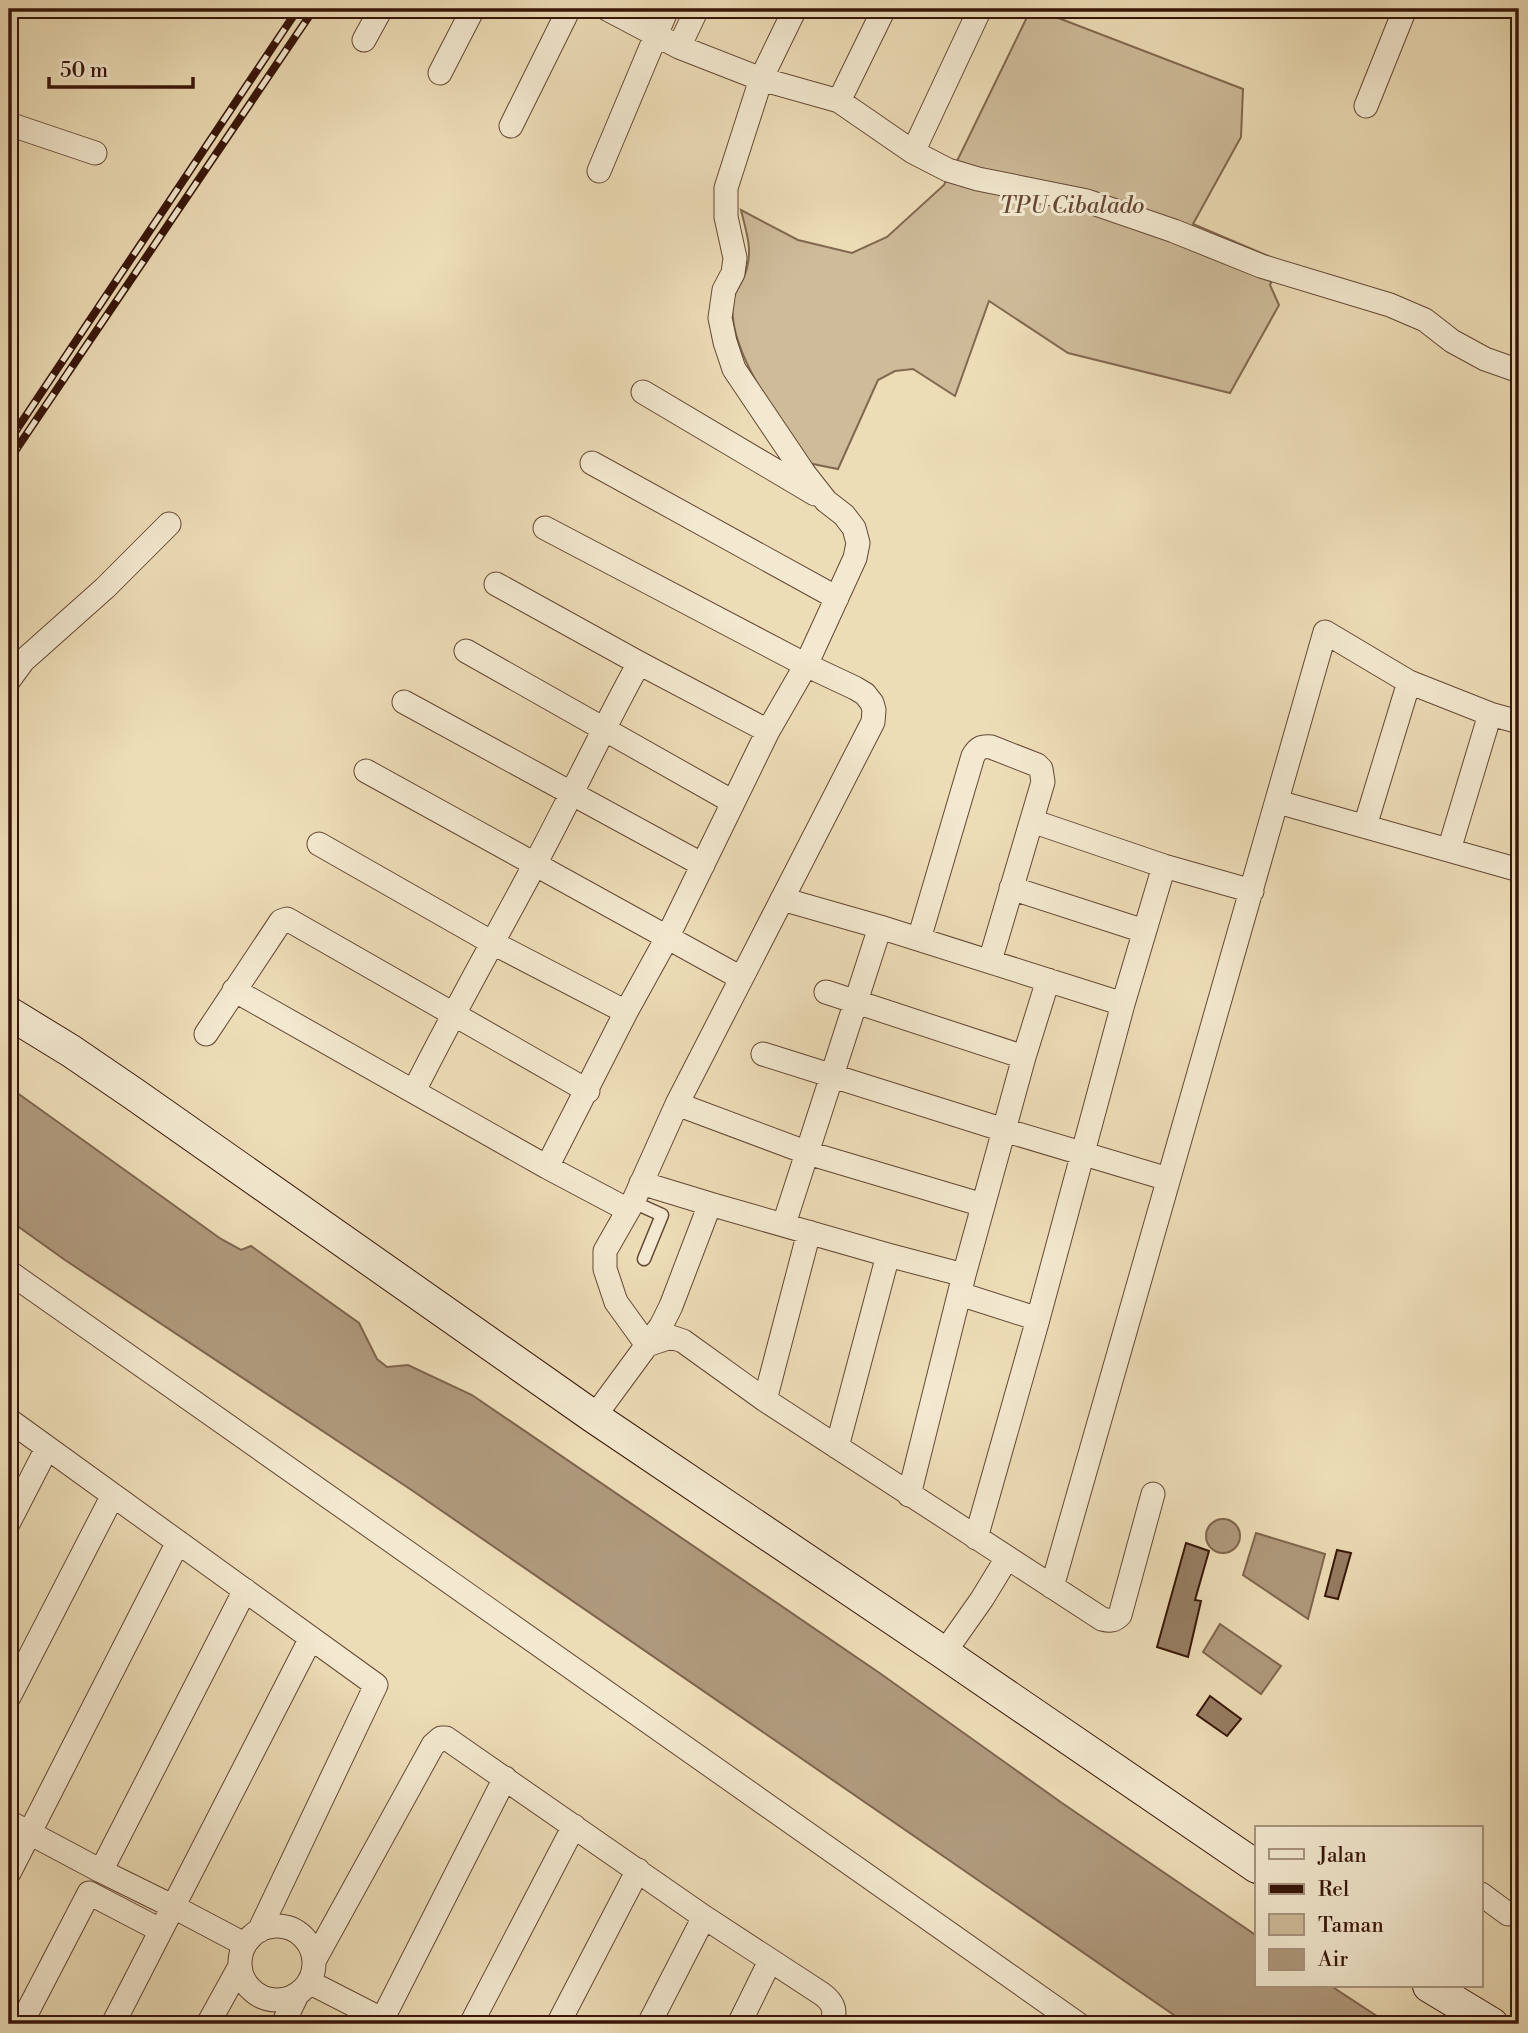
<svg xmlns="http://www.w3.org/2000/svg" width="1528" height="2033" font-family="'Libre Bodoni',serif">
<rect width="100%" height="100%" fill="#edddb7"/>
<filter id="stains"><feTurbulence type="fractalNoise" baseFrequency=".00286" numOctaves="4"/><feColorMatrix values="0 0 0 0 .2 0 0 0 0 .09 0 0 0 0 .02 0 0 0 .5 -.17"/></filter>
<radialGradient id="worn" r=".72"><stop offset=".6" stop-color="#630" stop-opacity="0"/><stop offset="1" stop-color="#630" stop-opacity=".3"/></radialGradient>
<!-- green -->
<path fill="#cebb99" stroke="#826850" stroke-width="2" d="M1031,9H1035L1243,89L1241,137L1193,224L1280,261L1270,285L1279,305L1230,393L1068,353L989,301L955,396L913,369L895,371L878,380L838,469L808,463C782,422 726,350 733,301C734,293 741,285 744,277C754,251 747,235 741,210L798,240L852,253L887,237L944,185L959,157Z"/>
<!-- water -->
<path fill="#af997c" stroke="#7f644e" stroke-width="2" d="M9,1087L221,1239L241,1250L251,1246L359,1323L377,1359L387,1367L408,1365L472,1395L881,1674L1062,1803L1257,1936V1986H1331L1389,2024H1187L410,1489L65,1260L9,1220Z
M1206 1536a17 17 0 1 1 34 0a17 17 0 1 1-34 0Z
M1256,1533L1325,1554L1308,1619L1243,1575Z
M1220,1624L1281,1666L1261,1694L1203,1652Z"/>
<!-- building -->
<path fill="#967d63" stroke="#371508" stroke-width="2" d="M1186,1543L1209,1551L1195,1600L1201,1601L1188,1657L1157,1647Z
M1337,1550L1351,1553L1338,1599L1325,1596Z
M1210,1696L1241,1719L1227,1736L1197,1715Z"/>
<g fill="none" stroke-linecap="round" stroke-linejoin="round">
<!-- lane casing -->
<g stroke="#644734" stroke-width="15">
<path id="lane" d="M633,1202L662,1215L644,1259"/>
</g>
<!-- street casing -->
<g stroke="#644734" stroke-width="25">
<path id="street" d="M607,9L679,47L761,79L839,101L913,152L948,170L978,179L1087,201L1174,231L1261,266L1390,305L1425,320L1452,341L1485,359L1519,371
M364,40L381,9
M679,47L697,9
M440,73L473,9
M839,101L884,9
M1366,106L1405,9
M9,124L95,153
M511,126L569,9
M913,152L980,9
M599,171L667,9
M643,392L815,494
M592,463L837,598
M545,528L806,665L855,688L865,694L872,703L874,710L873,722L677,1104L633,1202L605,1251V1269L616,1302L647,1345L671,1337L683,1341L765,1400L1102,1619C1110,1621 1114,1621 1120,1615L1153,1494
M496,584L639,663L768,731
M466,651L733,802
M9,680L23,661L105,588L169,524
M404,702L703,865
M366,771L741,978
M1278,802L1519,870
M1032,821L1164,866L1252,891
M1365,826L1409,682
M319,844L491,942L626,1012
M1449,850L1490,714
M1011,888L1144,931
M782,899L880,927L1123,1004
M919,939L973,756C978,748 981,746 991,747L1037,765L1041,769L1043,782L990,961
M234,990L547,1167L628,1210
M826,992L1024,1057
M206,1034L281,921L287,919L588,1091
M763,1054L1004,1130L1168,1179
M414,1091C452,1015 494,941 534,866C570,799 602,730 639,663
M677,1104L808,1153L983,1205
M547,1167L626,1012L668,936L768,731L806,665L855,558L858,543L854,528L844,515L826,501L804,473L734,369L725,342L720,318L724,290L733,273L735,258L726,217V188L761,79L795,9
M641,1183L710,1204
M784,1224L880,927
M9,1272L1078,2024
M960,1294L1038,1319L976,1538
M1038,1319L1123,1004L1164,866
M765,1400L809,1232
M594,1417L661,1326L671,1306L710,1204L888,1255L964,1275
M9,1420L376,1685L259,1931
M837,1447L888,1255
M909,1495L964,1275L1024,1057L1048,980
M9,1522L47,1448
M1052,1587L1325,632L1409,682L1490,714L1519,722
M944,1653L982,1599L1007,1558
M9,1697L113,1495
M9,1822L101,1871L172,1906L244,1944
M101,1871L245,1590
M9,1873L178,1542
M1481,1894L1508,1914
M240 1963a37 37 0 1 1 74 0a37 37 0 1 1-74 0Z
M314,1961L433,1745L441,1738H446L704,1917L822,1994C833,2002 837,2011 831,2024
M309,1982L391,2024
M21,2024L89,1893L160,1930
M113,2024L311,1638
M208,2024L240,1966
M283,2024L297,1995
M380,2024L505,1778
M471,2024L574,1826
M558,2024L638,1870
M649,2024L704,1917
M739,2024L770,1961"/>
</g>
<!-- secondary casing -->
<g stroke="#371508" stroke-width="34">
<path id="secondary" d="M9,1013L71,1051L134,1094L594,1417L944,1653L1257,1867
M1429,1986L1492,2024"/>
</g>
<!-- lane -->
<use href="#lane" stroke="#f3e9d0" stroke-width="12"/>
<!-- street -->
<use href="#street" stroke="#f3e9d0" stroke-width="23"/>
<!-- secondary -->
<use href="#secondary" stroke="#f3e9d0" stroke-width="32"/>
<!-- rail casing -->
<g stroke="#371508" stroke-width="8">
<path id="rail" d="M9,441L298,9
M9,460L314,9"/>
</g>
<!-- rail -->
<use href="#rail" stroke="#f3e9d0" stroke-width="5" stroke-dasharray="16" stroke-linecap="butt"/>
</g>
<g text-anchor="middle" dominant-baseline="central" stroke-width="6" stroke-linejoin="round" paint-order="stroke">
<!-- park labels -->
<g font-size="23" font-style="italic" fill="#644734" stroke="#f3e9d0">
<text x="1072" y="206">TPU Cibalado</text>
</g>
</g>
<!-- margin -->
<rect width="1528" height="2033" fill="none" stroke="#edddb7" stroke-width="35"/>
<rect x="10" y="10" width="1507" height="2012" fill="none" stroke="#371508" stroke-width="3.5"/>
<rect x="18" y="18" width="1493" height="1998" fill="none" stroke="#371508" stroke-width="2"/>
<!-- legend -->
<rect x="1255" y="1826" width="228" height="161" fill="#f3e9d0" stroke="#a89480" stroke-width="2"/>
<rect x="1269" y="1849" width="35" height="10" fill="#f3e9d0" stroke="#a89480" stroke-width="2"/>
<text x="1318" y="1862" font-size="21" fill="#371508">Jalan</text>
<rect x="1269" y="1884" width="35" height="10" fill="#371508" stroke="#a89480" stroke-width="2"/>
<text x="1318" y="1896" font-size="21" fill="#371508">Rel</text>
<rect x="1269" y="1914" width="35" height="21" fill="#cebb99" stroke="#a89480" stroke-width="2"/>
<text x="1318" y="1932" font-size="21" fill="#371508">Taman</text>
<rect x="1269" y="1949" width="35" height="21" fill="#af997c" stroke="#a89480" stroke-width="2"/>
<text x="1318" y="1966" font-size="21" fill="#371508">Air</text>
<!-- scale -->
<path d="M49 77v10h144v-10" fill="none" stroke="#371508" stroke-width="3.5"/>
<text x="60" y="77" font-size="21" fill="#371508" stroke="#f3e9d0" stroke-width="5" paint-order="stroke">50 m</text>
<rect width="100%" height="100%" filter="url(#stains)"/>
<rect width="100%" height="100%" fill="url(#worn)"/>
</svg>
